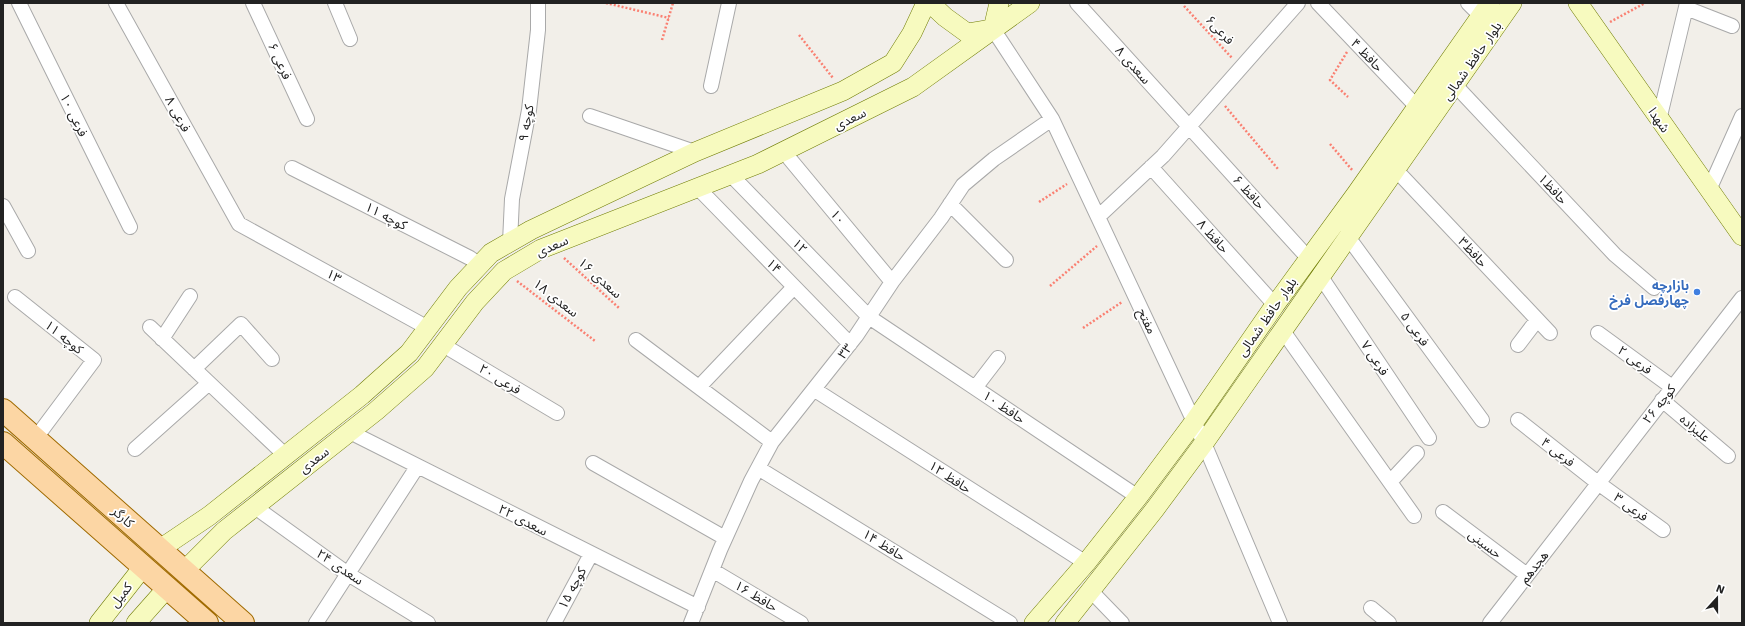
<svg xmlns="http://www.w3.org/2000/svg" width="1745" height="626" font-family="'Work Sans','Noto Sans Arabic',sans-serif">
<rect width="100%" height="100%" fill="#f2efe9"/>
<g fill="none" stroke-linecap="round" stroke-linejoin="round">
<!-- street casing -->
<g stroke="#a9a9a9" stroke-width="16">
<path id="street" d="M19,3L130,227
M116,3L239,224L428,328
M253,3L307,119
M335,3L350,39
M1077,3L1309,259
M1318,3L1417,107
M1468,3L1481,16
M1686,8L1732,26
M993,29L1052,119L1204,443L1280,623
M1455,85L1615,255L1654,288
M711,86L729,3
M590,116L695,152
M1659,120L1687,3
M784,152L892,282
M1151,167L1275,305
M292,168L470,258L480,265
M1396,170L1550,333
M731,175L869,317L1138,497
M698,188L850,344
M1709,190L1742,116
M950,204L1006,260
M3,206L28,251
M1098,217L1163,156L1298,3
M1348,237L1482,420
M510,242L512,199L529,110L538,30V3
M1321,277L1429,438
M15,297L94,360L35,439
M150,327L285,455
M1283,331L1414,516
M1598,333L1672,387
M162,339L190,296
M636,340L772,442
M443,345L557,413
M1518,345L1537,320
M194,369L241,324L272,359
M699,387L794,287
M975,388L998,358
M815,390L1086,563
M1662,400L1728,456
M1518,420L1598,483L1663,530
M350,432L698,607
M135,449L209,383
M593,463L725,538
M758,468L1010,623
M1390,482L1417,453
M255,507L348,574L428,623
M1443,512L1527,575
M712,570L801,623
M1090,590L1122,623
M1371,608L1389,623
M316,623L417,467
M554,623L591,554
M691,623L720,550L751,481L772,442L856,336L892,282L941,218L963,185L994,159L1052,119
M1490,623L1742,298"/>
</g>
<!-- secondary casing -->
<g stroke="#707d05" stroke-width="20">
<path id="secondary" d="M930,3L945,17L967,33L991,29
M1578,3L1742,236
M993,29L999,3
M160,549L209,516L362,395L409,353L458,288L491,253L531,230L695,152L843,91L893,63L912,33L926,3
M185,570L224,531L376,411L425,368L475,302L504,271L541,249L758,164L913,87L1030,3
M99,623L143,567
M136,623L167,588
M1034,623L1086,563L1138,497L1194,422L1275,305L1356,194L1490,3
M1065,623L1155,509L1204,443L1512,3"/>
</g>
<!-- primary casing -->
<g stroke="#a06b00" stroke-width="24">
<path id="primary" d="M3,410L243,623
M3,443L207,623"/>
</g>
<!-- path -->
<path stroke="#fa8072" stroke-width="2.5" stroke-dasharray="2 2" stroke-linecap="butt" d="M606,3L669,18
M1184,6L1232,58
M1610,22L1645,3
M799,35L833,78
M662,40L673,3
M1347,52L1330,80L1348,97
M1225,106L1278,169
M1330,144L1353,171
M1039,202L1067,184
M564,258L619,308
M517,281L595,341
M1050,286L1097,246
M1083,328L1122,302"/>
<!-- street -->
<use href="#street" stroke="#fff" stroke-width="14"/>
<!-- secondary -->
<use href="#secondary" stroke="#f7fabf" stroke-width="19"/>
<!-- primary -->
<use href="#primary" stroke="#fcd6a4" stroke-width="22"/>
</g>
<!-- markers -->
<circle fill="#3f7fe0" stroke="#fff" stroke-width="1.5" cx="1697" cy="292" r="4"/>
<g text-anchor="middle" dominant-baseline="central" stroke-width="3.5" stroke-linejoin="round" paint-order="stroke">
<!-- street labels -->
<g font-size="13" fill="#222" stroke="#fff">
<text transform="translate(1220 30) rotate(47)">فرعی۶</text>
<text transform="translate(1367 55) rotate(46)">حافظ ۴</text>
<text transform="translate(280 61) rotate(65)">فرعی ۶</text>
<text transform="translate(1472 61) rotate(-55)">بلوار حافظ شمالی</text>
<text transform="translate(1133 65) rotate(48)">سعدی ۸</text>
<text transform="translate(178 114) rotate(61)">فرعی ۸</text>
<text transform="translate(74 115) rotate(64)">فرعی ۱۰</text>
<text transform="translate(850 119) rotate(-26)">سعدی</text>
<text transform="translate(1659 120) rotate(55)">شهدا</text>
<text transform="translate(526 123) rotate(-80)">کوچه ۹</text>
<text transform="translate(1553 189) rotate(47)">حافظ۱</text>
<text transform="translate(1249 192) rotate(48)">حافظ ۶</text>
<text transform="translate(386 216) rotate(27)">کوچه ۱۱</text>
<text transform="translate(838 217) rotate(51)">۱۰</text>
<text transform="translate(1213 236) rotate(48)">حافظ ۸</text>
<text transform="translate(552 246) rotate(-24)">سعدی</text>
<text transform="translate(800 246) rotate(46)">۱۲</text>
<text transform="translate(1473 252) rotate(47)">حافظ۳</text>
<text transform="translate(774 266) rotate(46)">۱۴</text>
<text transform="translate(334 276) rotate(29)">۱۳</text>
<text transform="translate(600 278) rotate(42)">سعدی ۱۶</text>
<text transform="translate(556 298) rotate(38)">سعدی ۱۸</text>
<text transform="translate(1267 317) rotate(-55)">بلوار حافظ شمالی</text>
<text transform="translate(1147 321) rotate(65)">مفتح</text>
<text transform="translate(1415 329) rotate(54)">فرعی ۵</text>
<text transform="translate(64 337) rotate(39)">کوچه ۱۱</text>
<text transform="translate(845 351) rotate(-52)">۳۳</text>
<text transform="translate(1375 358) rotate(56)">فرعی ۷</text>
<text transform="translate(1635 360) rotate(36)">فرعی ۲</text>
<text transform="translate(500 379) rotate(31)">فرعی ۲۰</text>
<text transform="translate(1659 404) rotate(-52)">کوچه ۲۶</text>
<text transform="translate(1004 407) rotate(34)">حافظ ۱۰</text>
<text transform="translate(1695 428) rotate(40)">علیزاده</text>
<text transform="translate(1558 452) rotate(38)">فرعی ۴</text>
<text transform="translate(314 460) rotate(-38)">سعدی</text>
<text transform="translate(950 477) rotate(33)">حافظ ۱۲</text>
<text transform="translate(1631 507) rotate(36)">فرعی ۳</text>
<text transform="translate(123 517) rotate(42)">کارگر</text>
<text transform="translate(523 520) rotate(27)">سعدی ۲۲</text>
<text transform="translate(1485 544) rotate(37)">حسینی</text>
<text transform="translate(884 545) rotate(32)">حافظ ۱۴</text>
<text transform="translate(340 567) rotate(34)">سعدی ۲۴</text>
<text transform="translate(1534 567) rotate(-52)">هجدهم</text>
<text transform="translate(572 588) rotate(-62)">کوچه ۱۵</text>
<text transform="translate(121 595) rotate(-52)">کمیل</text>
<text transform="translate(756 596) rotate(31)">حافظ ۱۶</text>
</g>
<!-- shop labels -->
<g font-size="13" font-weight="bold" fill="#366cbe" stroke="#fff" text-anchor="end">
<text x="1689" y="285">بازارچه<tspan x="1689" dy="15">چهارفصل فرخ</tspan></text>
</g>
</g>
<!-- border -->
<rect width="1745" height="626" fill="none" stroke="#222222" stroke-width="8"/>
<!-- north arrow -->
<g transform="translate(1717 598) rotate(21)" stroke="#ffffff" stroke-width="3" paint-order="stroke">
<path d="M0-3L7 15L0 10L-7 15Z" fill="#222222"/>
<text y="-6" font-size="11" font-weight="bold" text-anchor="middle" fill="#222222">N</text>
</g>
</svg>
